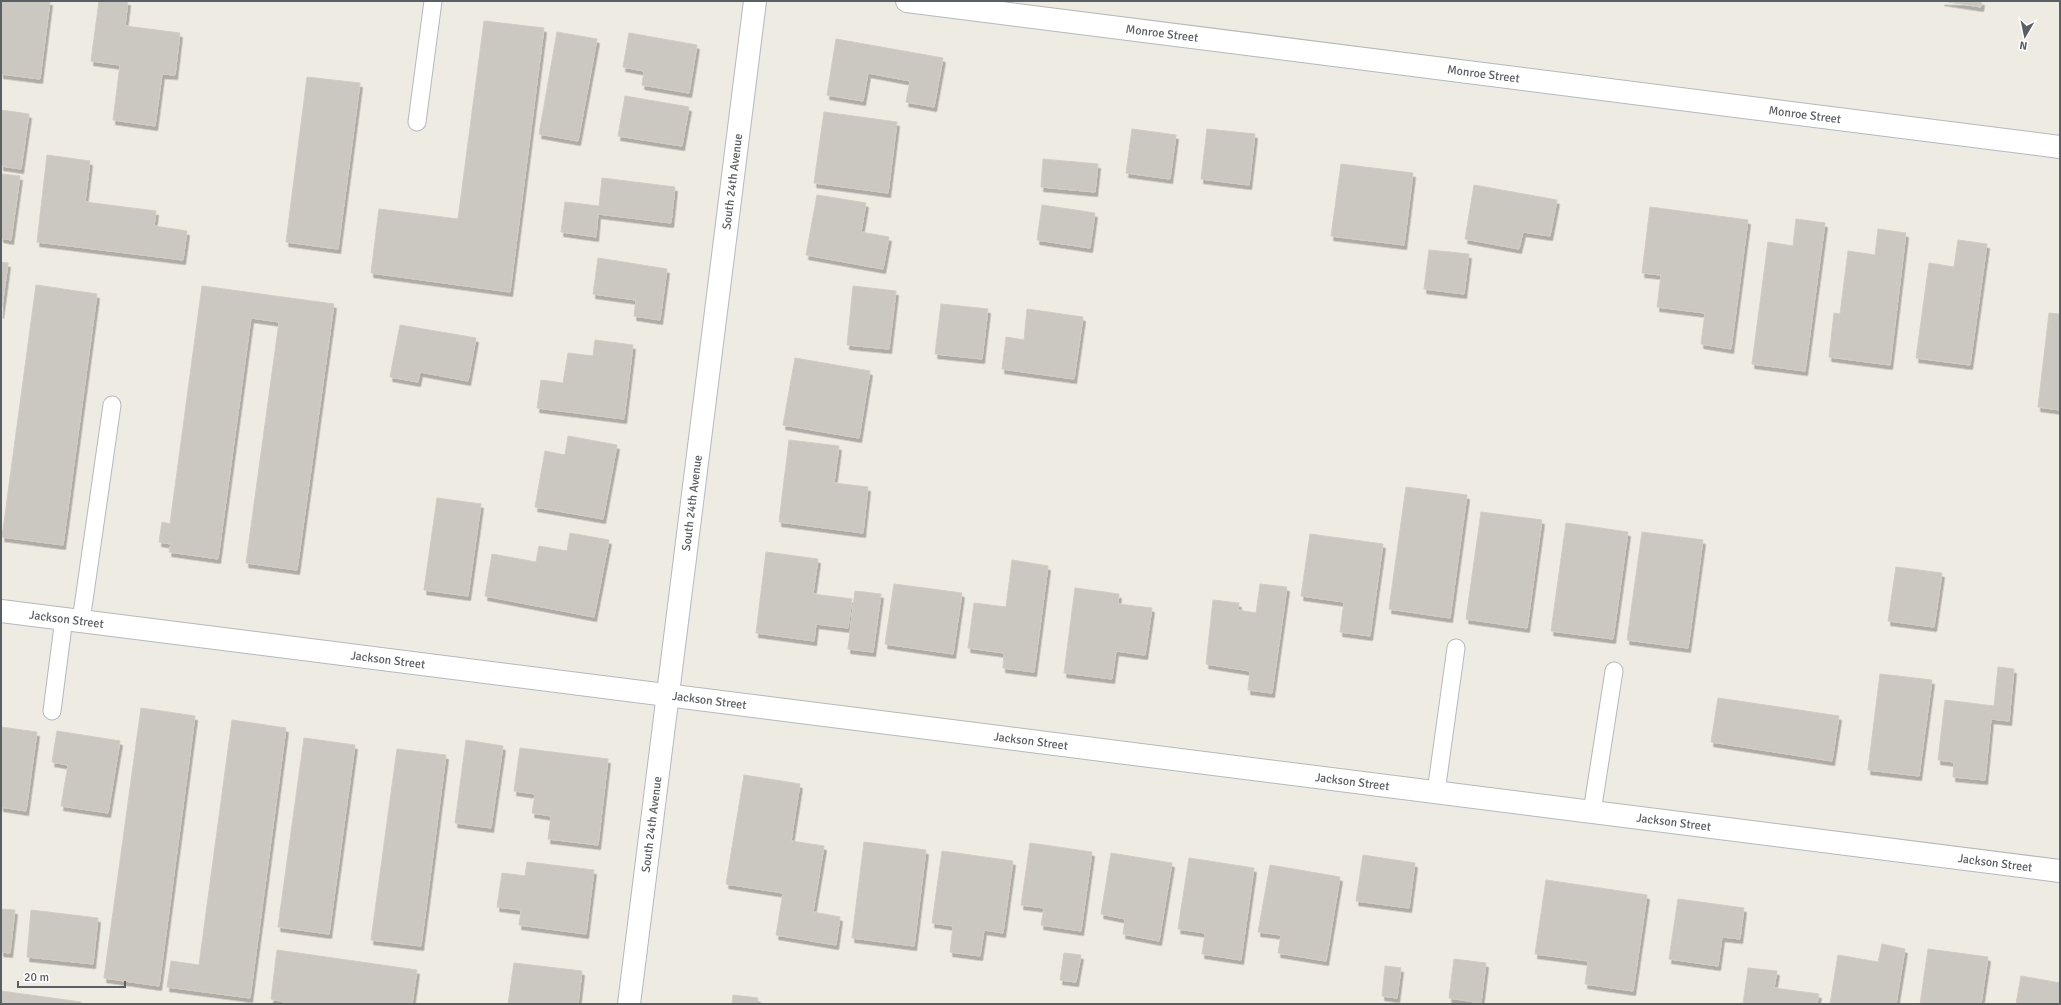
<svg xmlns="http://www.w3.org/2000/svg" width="2061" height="1005" font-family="Signika,sans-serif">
<defs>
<filter id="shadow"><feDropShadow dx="2.5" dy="4.5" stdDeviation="0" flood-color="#0004"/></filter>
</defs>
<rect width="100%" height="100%" fill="#eeebe2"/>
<!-- building -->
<path fill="#cbc7c1" stroke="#d3ccc0" filter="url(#shadow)" d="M1,1H50L40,79L1,74Z
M99,1H128L125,26L180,33L175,75L162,74L155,126L113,120L120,65L91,61Z
M1942,1H1982L1981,7Z
M484,21L544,28L510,292L371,273L379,209L458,219Z
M557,32L597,39L578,141L539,134Z
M629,33L697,45L689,93L642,85L644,71L623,67Z
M836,39L943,58L934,107L906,102L910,81L868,73L863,101L827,95Z
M307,77L360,83L338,249L286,242Z
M625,96L689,107L682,146L618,136Z
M1,110L29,114L21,169L1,166Z
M824,112L897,122L888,193L814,183Z
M1132,129L1176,135L1170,179L1126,173Z
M1207,129L1255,134L1249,185L1201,179Z
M47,155L90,161L85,202L156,211L154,226L187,231L183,260L37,242Z
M1043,159L1098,164L1095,192L1041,187Z
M1341,164L1413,173L1404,245L1331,236Z
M1,174L20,176L11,240L1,238Z
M602,178L675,187L671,223L598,214L596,237L561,232L565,202L599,206Z
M1474,185L1557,200L1550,236L1523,232L1519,249L1465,239Z
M817,195L866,203L861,232L889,237L883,269L806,255Z
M1042,205L1095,213L1090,248L1037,240Z
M1650,207L1748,220L1731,349L1701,344L1705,313L1657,307L1661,275L1642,273Z
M1796,219L1825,223L1805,371L1752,364L1768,242L1793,246Z
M1878,229L1906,233L1890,365L1829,357L1834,313L1840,314L1848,251L1875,255Z
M1958,240L1987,244L1970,365L1916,358L1929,263L1954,267Z
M1429,250L1469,254L1464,294L1424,289Z
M598,258L667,269L660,320L634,316L636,300L593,294Z
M1,262L8,263L1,314Z
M36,285L97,294L63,545L2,537Z
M202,286L334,304L297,570L246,563L279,322L251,318L218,559L169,552L171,544L159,542L162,522L170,524Z
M853,286L896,291L889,349L847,345Z
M941,304L988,309L982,359L935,354Z
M1027,309L1083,317L1074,379L1002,369L1006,337L1024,340Z
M2049,313L2060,314V410L2038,407Z
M400,325L476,338L468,381L420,372L418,382L390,377Z
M595,340L633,345L624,419L537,408L541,380L563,383L568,353L593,356Z
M795,358L870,371L859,438L783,425Z
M568,436L617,445L603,519L535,507L545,451L565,455Z
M789,440L839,446L834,483L868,487L863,533L779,522Z
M1406,487L1467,495L1450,618L1389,609Z
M437,498L481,504L468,596L424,590Z
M1481,512L1542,520L1527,628L1466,619Z
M1566,523L1628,532L1613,639L1551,631Z
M1642,532L1703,540L1688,648L1627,640Z
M570,533L609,540L594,617L485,596L492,554L536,562L539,546L567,551Z
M1310,534L1383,544L1370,636L1340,632L1344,602L1301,596Z
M766,552L818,559L813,594L852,599L848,628L816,624L814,641L756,633Z
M1012,560L1048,566L1034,672L1003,668L1004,653L968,648L974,603L1006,607Z
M1896,567L1942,573L1934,627L1888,621Z
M894,584L962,593L953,654L885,644Z
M1260,584L1287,587L1272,693L1248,690L1250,671L1206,664L1213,600L1239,603L1238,610L1256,613Z
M1075,588L1119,594L1118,604L1152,608L1145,655L1116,651L1112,679L1064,673Z
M855,591L881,594L873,652L848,649Z
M1998,667L2014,669L2009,721L1991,719L1985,780L1953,777L1954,762L1938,760L1945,700L1994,706Z
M1880,674L1932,680L1919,776L1868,770Z
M1718,698L1839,716L1832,761L1711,742Z
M141,708L195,716L159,986L104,978Z
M232,720L286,728L250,998L167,987L171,961L199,965Z
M1,727L37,732L26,811L1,807Z
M57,731L120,741L108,813L61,806L68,765L52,762Z
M304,738L355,745L329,934L278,927Z
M466,740L503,746L491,828L455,823Z
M520,748L608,759L598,845L548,839L551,816L532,813L535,794L514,791Z
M397,749L446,755L421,946L371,940Z
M744,775L800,784L791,841L824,846L813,912L840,917L836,945L776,935L783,893L726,884Z
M864,842L926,850L914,946L852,938Z
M1030,843L1092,852L1081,931L1041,925L1044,908L1021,905Z
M942,851L1013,861L1003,933L984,930L980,956L950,952L953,926L932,923Z
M1111,853L1172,863L1159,941L1123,934L1125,919L1101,914Z
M1363,855L1415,863L1409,908L1356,901Z
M1189,858L1254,868L1241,960L1202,954L1205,933L1178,929Z
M527,862L594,870L586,934L519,925L521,910L497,907L502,873L525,876Z
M1270,865L1340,877L1326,961L1278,953L1281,935L1258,932Z
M1546,880L1647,895L1633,991L1585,984L1588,961L1535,954Z
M1678,899L1744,908L1740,939L1722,937L1718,966L1669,959Z
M1,909L15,910L10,953L1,952Z
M31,910L98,918L93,964L27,957Z
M1882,944L1905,949L1896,1004H1830L1838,955L1878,962Z
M1928,949L1988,957L1981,1004H1920Z
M277,950L417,970L412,1004H292L271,999Z
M1064,953L1081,955L1076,982L1060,980Z
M1454,959L1486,963L1481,1003L1449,998Z
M514,963L582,971L578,1004H508Z
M1385,966L1401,968L1397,998L1382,996Z
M1748,968L1777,971L1774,988L1819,994L1817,1004H1743Z
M2021,976L2060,983V1004H2016Z
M1,991L81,1002V1004H1Z
M733,995L758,998L757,1004H732Z"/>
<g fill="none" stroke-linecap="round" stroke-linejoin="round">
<!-- lane casing -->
<g stroke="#b5b8bd" stroke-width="19">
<path id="lane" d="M417,122L433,1
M81,621L112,405
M52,711L64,618
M1436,792L1456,648
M1592,812L1614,671"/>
</g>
<!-- street casing -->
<g stroke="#b5b8bd" stroke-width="24">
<g id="street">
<path id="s1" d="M907,1L2060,147"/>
<path id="s2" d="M1,611L2060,871"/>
<path id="s3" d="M629,1004L755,1"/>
</g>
</g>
<!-- lane -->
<use href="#lane" stroke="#fff" stroke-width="17"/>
<!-- street -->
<use href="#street" stroke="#fff" stroke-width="22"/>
</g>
<g text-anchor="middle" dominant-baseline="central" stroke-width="3.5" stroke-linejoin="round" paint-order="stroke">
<!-- street labels -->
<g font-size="12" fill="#5a5f63" stroke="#fff">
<text stroke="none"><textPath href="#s1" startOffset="257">Monroe Street</textPath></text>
<text stroke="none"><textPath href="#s1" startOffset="581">Monroe Street</textPath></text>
<text stroke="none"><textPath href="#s1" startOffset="905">Monroe Street</textPath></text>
<text stroke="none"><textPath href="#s3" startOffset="829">South 24th Avenue</textPath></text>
<text stroke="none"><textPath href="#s3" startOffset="505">South 24th Avenue</textPath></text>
<text stroke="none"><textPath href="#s2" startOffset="66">Jackson Street</textPath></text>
<text stroke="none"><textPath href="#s2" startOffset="390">Jackson Street</textPath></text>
<text stroke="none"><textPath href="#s2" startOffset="714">Jackson Street</textPath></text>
<text stroke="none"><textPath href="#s2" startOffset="1038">Jackson Street</textPath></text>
<text stroke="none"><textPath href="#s2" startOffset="1362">Jackson Street</textPath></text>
<text stroke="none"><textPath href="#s2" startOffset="1686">Jackson Street</textPath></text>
<text stroke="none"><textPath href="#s3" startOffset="181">South 24th Avenue</textPath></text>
<text stroke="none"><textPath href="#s2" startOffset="2010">Jackson Street</textPath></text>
</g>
</g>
<!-- border -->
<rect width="2061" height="1005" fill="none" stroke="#5a5f63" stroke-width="4"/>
<!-- north arrow -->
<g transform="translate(2025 36) rotate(189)" stroke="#ffffff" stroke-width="3" paint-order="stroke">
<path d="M0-3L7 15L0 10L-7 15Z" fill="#5a5f63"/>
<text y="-6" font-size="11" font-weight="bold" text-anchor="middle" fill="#5a5f63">N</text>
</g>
<!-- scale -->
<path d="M18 981v6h107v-6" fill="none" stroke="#5a5f63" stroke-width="2"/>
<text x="24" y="981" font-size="12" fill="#5a5f63" stroke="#ffffff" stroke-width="3" paint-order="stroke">20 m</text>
</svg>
